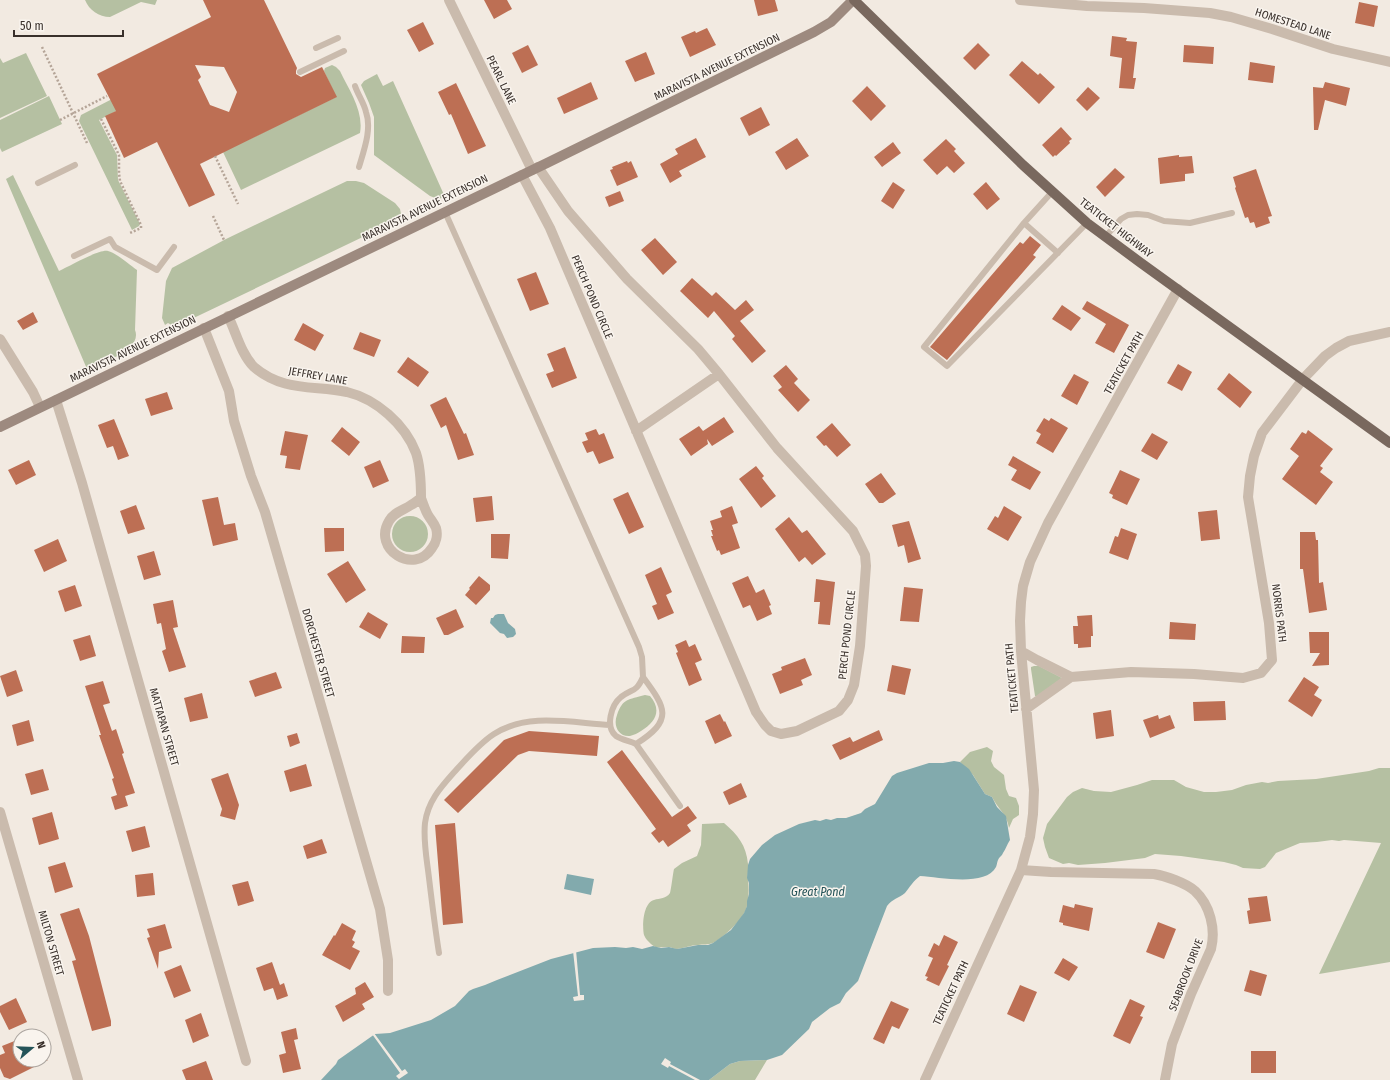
<svg xmlns="http://www.w3.org/2000/svg" width="1390" height="1080" font-family="'Fira Sans Condensed',sans-serif">
<rect width="100%" height="100%" fill="#f2eae1"/>
<!-- green -->
<path fill="#b5c0a2" d="M85,0H157L155,5L141,2L110,17C99,17 89,10 85,0Z
M26,53L47,96L0,118V58L3,63Z
M332,65L336,67L340,71C349,90 364,111 360,133L241,190L223,152L336,97L324,71L325,68Z
M377,74L383,86L393,81L445,197L438,199L430,196L374,155V117L369,103L361,85L364,81Z
M49,96L62,124L2,152L0,148V120Z
M116,97L122,108L99,120L117,155L118,180L140,224L139,226L132,230L79,121L81,115Z
M13,175L59,271C70,266 99,249 108,251C116,253 130,265 137,270L135,330C143,350 101,363 87,369L6,179Z
M347,181H356L364,183L395,203L400,209L401,214L398,215L392,223L179,325L173,326L168,323L165,325L162,318L166,281L172,268L226,239Z
M392 534a18 18 0 1 1 36 0a18 18 0 1 1-36 0Z
M1034,666H1039L1062,678L1038,696H1035L1031,669V667Z
M645,695L650,696C662,710 656,722 641,731C638,733 634,735 630,736C618,737 613,725 617,715C623,698 628,700 645,695Z
M987,747L993,751L991,761L994,767L1004,775L1006,789L1009,796L1016,798L1019,806V815L1013,819L1009,828C1007,814 998,809 992,797L985,794L973,775L960,762L970,752Z
M1379,768H1390V962L1319,974L1381,843L1344,840L1339,841L1332,840L1317,842L1300,843L1276,853L1265,867L1260,869L1243,868L1236,865L1224,862L1181,856L1155,854L1145,858L1105,863L1078,865L1069,863L1063,864L1049,858L1045,847L1043,838L1047,824L1067,797L1073,792L1082,788L1094,791L1111,792L1137,785L1152,780H1174L1186,787L1204,792H1216L1232,790L1246,785L1262,782L1268,783L1278,781L1316,779L1369,771Z
M724,823C738,835 746,845 748,864C749,869 747,874 748,879C749,888 749,897 747,906C745,918 724,937 713,943C708,945 703,944 698,945C691,945 684,948 677,949C674,949 671,947 669,947C657,947 656,950 647,940C646,939 645,937 644,935C642,926 643,903 654,900C660,898 666,899 670,893C671,890 673,873 674,869L682,863L697,856L701,845L702,824Z
M767,1060L755,1080H709L730,1064L740,1061Z"/>
<!-- water -->
<path fill="#82aaad" d="M498,614H504L508,623L515,629L516,634L513,637L507,638L504,634L500,633L490,623L491,618H493L495,615Z
M954,761L960,762L969,769L985,794L992,797L997,807L1006,816L1010,840C1007,844 1006,849 1003,853C1002,856 999,857 998,860C997,862 997,865 996,867C986,887 939,877 920,876C913,881 910,887 905,893C899,898 892,899 887,906L858,981L846,993L840,1003L830,1008L812,1022L809,1029L782,1055L767,1060L740,1061L730,1064L709,1080H321L336,1064L338,1060L375,1034L390,1033L431,1020L455,1006L469,991L473,989L485,985L497,980L551,959L593,948L615,947L626,948L633,947L642,949L653,946L661,948L669,947L677,949L698,945H708L713,943L731,930L744,913L747,906V901L749,894V883L747,878L748,865L750,859L762,845L775,835L799,824L815,820L820,821L826,819L831,820L837,818H846L861,813L865,809L875,804L892,776L897,773L929,763H943Z
M567,874L594,879L591,895L564,889Z"/>
<!-- pier -->
<path fill="#f2eae1" d="M576,950L580,995H584V1000L574,1001L573,997L578,996L573,951Z
M374,1033L402,1071L405,1069L408,1073L399,1079L396,1076L400,1073L372,1034Z
M665,1058L671,1062L670,1064L700,1080H695L669,1066L668,1068L661,1064Z"/>
<!-- building -->
<path fill="#bd6f54" fill-rule="evenodd" d="M203,0H264L297,68L296,71V74L301,77L322,67L337,97L200,164L215,195L189,207L157,142L124,158L105,116L116,111L97,74L211,17ZM195,65L224,67L237,92L229,112L210,105L198,80L201,77Z
M484,0H507L512,9L494,19Z
M754,0H775L778,11L758,16Z
M1359,2L1378,6L1374,27L1355,23Z
M423,22L434,44L419,52L407,30Z
M707,28L716,45L690,57L681,37L695,31L696,33Z
M1112,36L1127,38L1126,41L1137,42L1133,78H1136L1134,89L1119,88L1122,58L1110,56Z
M978,43L990,55L975,70L963,58Z
M528,45L538,65L522,73L512,53Z
M1184,45L1214,47L1213,64L1183,62Z
M646,52L655,74L635,82L625,61Z
M1022,61L1038,75L1040,73L1055,87L1039,104L1009,75Z
M1250,62L1275,66L1273,83L1248,80Z
M591,82L598,99L564,114L557,98Z
M1325,82L1350,88L1346,106L1325,100L1318,130H1314L1313,87L1323,88Z
M456,83L486,146L468,154L451,114L449,115L438,92Z
M867,86L886,106L871,121L852,101Z
M1088,87L1100,98L1087,111L1076,100Z
M761,107L770,125L749,136L740,118Z
M1061,127L1072,139L1069,141L1070,143L1056,156L1055,155L1053,157L1042,145Z
M696,138L706,157L679,171L682,176L670,183L660,164L678,154L675,149Z
M797,138L809,156L786,170L775,152Z
M946,139L956,149L954,151L965,163L954,173L947,166L937,175L923,160Z
M893,142L901,153L882,167L874,157Z
M1179,155V157L1192,156L1194,173L1185,174V181L1160,184L1158,158Z
M627,161L628,163L631,161L638,177L617,186L610,170L613,169L612,167Z
M1115,168L1125,177L1105,197L1096,187Z
M1256,169L1272,216L1268,217L1270,223L1256,228L1254,222L1250,223L1248,217L1245,218L1235,188L1236,187L1233,177Z
M893,182L905,190L893,209L881,201Z
M986,182L1000,199L987,210L973,194Z
M620,191L624,201L609,207L605,197Z
M1030,236L1041,245L1033,255L1036,257L947,360L930,347L1020,242L1023,244Z
M655,238L677,262L663,275L641,250Z
M536,272L549,304L530,311L517,279Z
M692,278L712,296L716,292L735,310L746,300L754,310L740,321L766,351L752,363L732,339L735,336L714,311L708,318L680,291Z
M1087,301L1129,325L1114,353L1095,343L1106,324L1082,309Z
M1062,305L1081,318L1071,331L1052,319Z
M33,312L38,322L23,330L17,321Z
M303,323L324,335L315,351L294,340Z
M360,332L381,340L374,357L353,349Z
M565,347L577,378L552,388L546,374L554,371L547,354Z
M408,357L429,372L418,387L397,372Z
M1178,364L1192,372L1182,391L1167,383Z
M786,365L798,379L794,383L810,400L798,412L778,390L782,387L773,376Z
M1229,373L1252,392L1240,408L1217,389Z
M1074,374L1089,382L1077,405L1061,396Z
M167,392L173,409L151,416L145,399Z
M446,397L464,434L466,433L474,455L458,460L446,425L441,428L430,405Z
M724,417L734,432L712,446L707,439L708,444L691,456L679,439L699,426L703,431Z
M1044,418L1049,421L1051,418L1068,428L1053,453L1036,443L1041,434L1036,431Z
M114,419L129,456L118,460L113,446L107,448L98,425Z
M832,423L851,445L837,457L826,445L824,446L816,437Z
M342,427L360,442L349,456L331,441Z
M596,429L599,435L604,433L614,458L599,464L593,451L587,453L582,442L588,440L585,433Z
M1308,430L1333,449L1320,466L1323,468L1320,472L1333,482L1316,505L1282,479L1299,456L1290,449L1302,432L1306,434Z
M285,431L308,435L300,470L285,468L287,456L280,455Z
M1152,433L1168,442L1157,460L1141,451Z
M1013,456L1041,472L1030,490L1011,480L1017,470L1008,465Z
M29,460L36,475L16,485L8,470Z
M380,460L389,481L373,488L364,467Z
M756,466L764,476L762,478L776,496L761,508L739,479Z
M1120,470L1140,479L1127,505L1112,498L1113,495L1109,493Z
M881,473L896,494L883,503H879L865,484Z
M628,492L644,527L629,534L613,499Z
M492,496L494,520L476,522L473,498Z
M218,497L224,525L235,523L238,540L213,546L202,500Z
M136,505L145,529L128,534L120,511Z
M732,506L738,523L732,525L740,548L721,555L719,550L717,551L711,536H713L711,530H713L710,521L722,517L720,511Z
M1004,506L1022,517L1008,541L987,529L995,516L998,518Z
M1217,510L1220,539L1201,541L1198,512Z
M789,517L802,533L807,530L826,554L812,565L805,557L799,562L775,529Z
M909,521L921,559L908,563L904,545L898,547L892,525Z
M324,528H344V551L325,552Z
M1121,528L1137,534L1128,560L1109,553L1115,536L1118,537Z
M1300,532H1315L1316,540H1318L1319,583L1323,582L1327,610L1309,613L1303,569H1300Z
M491,534H510L508,559L491,558Z
M58,539L67,561L44,572L34,550Z
M154,551L161,575L144,580L137,556Z
M348,561L366,590L346,603L327,574Z
M661,567L672,592L666,595L674,613L658,620L652,606L657,604L645,575Z
M479,576L490,585V590L476,605L465,595L470,589L469,588Z
M748,576L756,593L764,589L771,605L769,606L772,614L757,621L750,605L743,608L732,583Z
M816,579L835,582L830,625L818,624L820,602H814Z
M75,585L82,606L65,612L58,591Z
M904,587L923,589L919,622L900,621Z
M173,600L178,627L173,628L186,667L169,672L162,651L166,649L161,623L157,624L153,604Z
M456,609L464,627L448,635H444L436,618Z
M368,612L388,624L380,639L359,627Z
M1092,615L1093,636H1091V647L1078,648V644H1074L1073,626H1078L1077,616Z
M1170,622L1196,624L1195,640L1169,639Z
M1309,632H1329V665L1312,666L1320,653H1310Z
M90,635L96,656L80,661L73,640Z
M402,636L425,637L424,653H401Z
M686,640L689,647L695,644L702,660L695,663L702,680L689,686L676,653L678,652L675,645Z
M805,658L812,675L801,680L803,685L780,694L772,674L782,670L781,667Z
M892,665L911,669L905,695L887,691Z
M16,670L23,691L7,697L0,676Z
M276,672L282,688L255,697L249,681Z
M1304,677L1319,687L1314,695L1322,700L1312,717L1288,701Z
M103,681L110,703L103,705L112,731L116,729L124,753L122,754L135,793L125,796L128,806L115,810L111,797L117,795L112,779L114,778L99,735H101L85,686Z
M202,693L208,718L190,722L184,698Z
M1225,701L1226,720L1194,721L1193,702Z
M1111,710L1114,736L1096,739L1093,713Z
M720,714L724,722L725,721L732,736L715,744L705,721Z
M1158,715L1159,719L1170,715L1175,728L1150,738L1143,720Z
M29,720L34,741L17,746L12,725Z
M879,730L883,740L840,760L832,745L850,737L853,742Z
M529,731L599,736L597,756L529,751L518,755L458,813L444,800L504,740Z
M297,733L300,743L290,747L287,736Z
M622,750L672,817L688,806L697,818L687,825L691,831L668,847L663,840L659,843L651,833L656,829L607,762Z
M306,764L312,786L290,792L284,771Z
M43,769L49,790L31,795L25,774Z
M228,773L239,805L235,820L220,816L222,809L211,779Z
M741,783L747,797L729,805L723,792Z
M52,812L59,839L39,845L32,818Z
M455,823L463,923L443,925L435,825Z
M145,826L150,847L132,852L126,831Z
M322,839L327,853L307,859L303,846Z
M65,862L73,887L55,893L48,867Z
M153,873L155,895L137,897L135,875Z
M248,881L254,901L238,906L232,885Z
M1267,896L1271,921L1249,924L1247,911L1250,910L1248,898Z
M1075,904L1093,908L1089,931L1063,925V923L1059,922L1063,905L1074,908Z
M79,908L89,936L111,1021V1026L92,1031L72,961L76,960L60,914Z
M1158,922L1176,929L1164,959L1146,952Z
M342,923L356,931L352,940L355,942L352,947L360,951L350,970L322,955L334,935L335,936Z
M165,924L172,948L159,952L158,969L147,938L150,937L147,929Z
M944,935L958,942L947,965L949,966L939,986L926,980L928,977L925,976L933,958L928,956L934,943L939,946Z
M1063,958L1078,967L1069,981L1054,973Z
M272,962L280,985L284,983L288,996L277,1000L273,988L264,991L256,968Z
M181,965L191,991L174,998L164,972Z
M1250,970L1267,975L1261,996L1244,991Z
M365,982L374,997L362,1004L365,1009L343,1022L335,1006L356,994L355,988Z
M1020,985L1037,992L1024,1022L1007,1014Z
M16,998L27,1022L9,1030L0,1012V1006Z
M1130,999L1145,1006L1140,1016L1143,1017L1130,1044L1113,1036Z
M891,1001L909,1009L899,1029L892,1026L884,1044L873,1039Z
M201,1013L209,1036L193,1043L185,1020Z
M296,1028L298,1039L294,1040L301,1069L283,1073L279,1055L286,1053L281,1032Z
M17,1040L20,1046V1060H48L10,1079L4,1077L0,1068V1055L5,1053L2,1046Z
M1251,1051H1276V1073H1251Z
M206,1061L213,1080H186L182,1070Z"/>
<g fill="none" stroke-linecap="round" stroke-linejoin="round">
<!-- path -->
<path stroke="#b5a598" stroke-width="2.5" stroke-dasharray="2 2" stroke-linecap="butt" d="M42,47L87,143
M101,119L119,155V173L120,181L141,225V228L130,233
M60,120L107,96
M215,156L238,204
M213,216L224,240"/>
<!-- service -->
<path stroke="#cabbad" stroke-width="6" d="M316,48L338,38
M300,72L344,51
M355,86C358,95 364,103 366,112C372,129 364,150 359,167
M38,183L75,165
M1052,192L1024,223L924,347L947,366L1087,223
M445,212L639,647L642,657L643,677
M1024,223L1058,253
M1106,236L1121,219L1128,215L1137,214L1148,215L1164,221L1190,223L1232,213
M74,256L110,239L115,247L157,270L174,247
M643,677C666,708 674,720 636,744C630,741 622,740 616,736C605,727 611,705 621,697C633,688 636,693 643,677Z
M636,744L680,806
M439,953C435,928 432,903 429,878C427,860 423,841 425,823C428,800 442,786 457,769C468,757 480,743 494,734C528,712 572,723 610,725"/>
<!-- minor -->
<path stroke="#cabbad" stroke-width="10" d="M449,0L532,170
M1020,0L1087,6L1144,8L1210,13L1231,17L1272,29L1333,49L1390,62
M522,175L550,228L756,712L765,725L771,731L781,734L797,731L839,711L848,700L854,685L860,646L866,566L865,555L853,531L777,448L719,374L698,349L627,279L568,211L538,167
M228,316C236,332 241,354 254,367C283,392 314,385 347,392C376,399 405,424 416,453C420,465 421,485 421,498
M204,328L229,391L234,421L251,476L265,512L380,909L388,960V991
M0,339L33,392L40,407
M56,400L82,483L246,1061
M636,431L719,374
M421,498C423,503 425,510 428,515C431,520 434,523 436,528C438,535 436,543 432,548C414,576 372,549 389,521C394,512 404,510 411,505C415,503 418,500 421,498Z
M1021,651L1037,660L1071,677L1131,672L1194,674L1243,678L1261,673L1272,660L1269,623L1248,497L1250,476L1254,456L1262,433L1303,379L1325,356L1336,348L1349,341L1390,332
M1026,709L1071,677
M0,812L78,1080
M1021,870L1051,872L1154,874C1166,876 1186,883 1195,891C1210,905 1216,929 1211,949L1191,994L1172,1044L1165,1080
M925,1080L1021,870L1030,837L1033,814L1034,790L1021,651L1020,621L1021,602L1023,586L1030,562L1048,523L1178,289"/>
<!-- secondary -->
<path stroke="#9d8a7f" stroke-width="10" d="M0,427L547,163L814,32L831,22L853,0"/>
<!-- primary -->
<path stroke="#79685e" stroke-width="10" d="M854,0L1023,165L1087,223L1141,263L1390,443"/>
</g>
<g text-anchor="middle" dominant-baseline="central" stroke-width="3" stroke-linejoin="round" paint-order="stroke">
<!-- street labels -->
<g font-size="11" fill="#39302b" stroke="#f9f4ee">
<text transform="translate(1293 24) rotate(18)">HOMESTEAD LANE</text>
<text transform="translate(717 67) rotate(-26)">MARAVISTA AVENUE EXTENSION</text>
<text transform="translate(501 80) rotate(64)">PEARL LANE</text>
<text transform="translate(425 208) rotate(-26)">MARAVISTA AVENUE EXTENSION</text>
<text transform="translate(1116 228) rotate(38)">TEATICKET HIGHWAY</text>
<text transform="translate(592 297) rotate(67)">PERCH POND CIRCLE</text>
<text transform="translate(133 349) rotate(-26)">MARAVISTA AVENUE EXTENSION</text>
<text transform="translate(1124 363) rotate(-61)">TEATICKET PATH</text>
<text transform="translate(318 376) rotate(10)">JEFFREY LANE</text>
<text transform="translate(1279 613) rotate(83)">NORRIS PATH</text>
<text transform="translate(847 635) rotate(-84)">PERCH POND CIRCLE</text>
<text transform="translate(318 653) rotate(74)">DORCHESTER STREET</text>
<text transform="translate(1012 678) rotate(-95)">TEATICKET PATH</text>
<text transform="translate(164 727) rotate(74)">MATTAPAN STREET</text>
<text transform="translate(51 943) rotate(74)">MILTON STREET</text>
<text transform="translate(1186 975) rotate(-69)">SEABROOK DRIVE</text>
<text transform="translate(951 993) rotate(-65)">TEATICKET PATH</text>
</g>
<!-- water labels -->
<g font-size="12" font-style="italic" fill="#245358" stroke="#f9f4ee">
<text x="818" y="892">Great Pond</text>
</g>
</g>
<!-- north arrow -->
<g transform="translate(32 1048) rotate(71)"><circle r="19" fill="#f9f4ee" stroke="#aca6a0"/>
<path d="M0-3L7 15L0 10L-7 15Z" fill="#245358"/>
<text y="-6" font-size="11" font-weight="bold" text-anchor="middle" fill="#39302b">N</text>
</g>
<!-- scale -->
<path d="M14 30v6h109v-6" fill="none" stroke="#39302b" stroke-width="2"/>
<text x="20" y="30" font-size="12" fill="#39302b" stroke="#f9f4ee" stroke-width="3" paint-order="stroke">50 m</text>
</svg>
